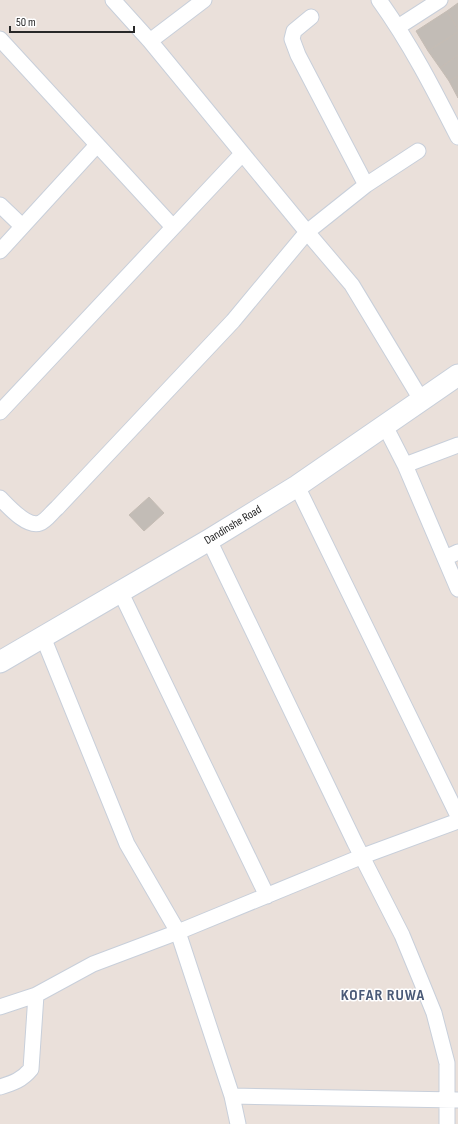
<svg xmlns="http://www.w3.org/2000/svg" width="458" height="1124" font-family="'Sofia Sans Condensed',sans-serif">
<rect width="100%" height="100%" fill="#eae0da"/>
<!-- building -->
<path fill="#c2bcb6" stroke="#c5bcb4" d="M458,3V29L447,11Z
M447,11L458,29V32L428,51L416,31Z
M458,32V55L440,68L428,51Z
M458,55V76L449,81L440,68Z
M458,76V98L449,81Z
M149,497L164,513L144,531L129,515Z"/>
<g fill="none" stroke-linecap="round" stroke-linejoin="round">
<!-- street casing -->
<g stroke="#c8cfda" stroke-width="17">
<path id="street" d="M113,0L150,41L307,232L352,285L422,401
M379,0C410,43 434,90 458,137
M311,17L294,31L292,39L298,55L366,185
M398,27L440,0
M0,39L173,227
M150,41L204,0
M0,205L22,226
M0,251L97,145
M0,412L242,154
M385,426L405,465L458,589
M405,465L458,445
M297,486L458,816
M0,498C8,506 27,528 40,523C46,521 52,512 57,508L233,321L307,232L366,185L418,151
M209,540L355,843L402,935L421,981L434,1013L447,1063V1124
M445,558L458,552
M120,591L267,896
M43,637L127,844L178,932L232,1096L238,1124
M0,1007L36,995L93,964L178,932L363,856L458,821
M0,1087C13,1083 22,1080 31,1069L36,995
M232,1096L457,1100"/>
</g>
<!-- secondary casing -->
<g stroke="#c8cfda" stroke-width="23">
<path id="secondary" d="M0,662L209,540L297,486L458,375"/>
</g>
<!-- street -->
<use href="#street" stroke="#fff" stroke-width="15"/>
<!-- secondary -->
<use href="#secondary" stroke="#fff" stroke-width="21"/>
</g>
<g text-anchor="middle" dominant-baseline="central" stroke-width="3" stroke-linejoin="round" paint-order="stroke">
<!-- street labels -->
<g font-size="12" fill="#282828" stroke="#fff">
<text transform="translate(233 525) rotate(-31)">Dandinshe Road</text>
</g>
<!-- district labels -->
<g font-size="16" font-weight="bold" letter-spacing="1" fill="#4a5a77" stroke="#fff">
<text x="383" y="995">KOFAR RUWA</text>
</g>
</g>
<!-- scale -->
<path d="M10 26v6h124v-6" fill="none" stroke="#282828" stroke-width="2"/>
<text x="16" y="26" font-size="12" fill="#282828" stroke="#ffffff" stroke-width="3" paint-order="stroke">50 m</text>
</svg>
